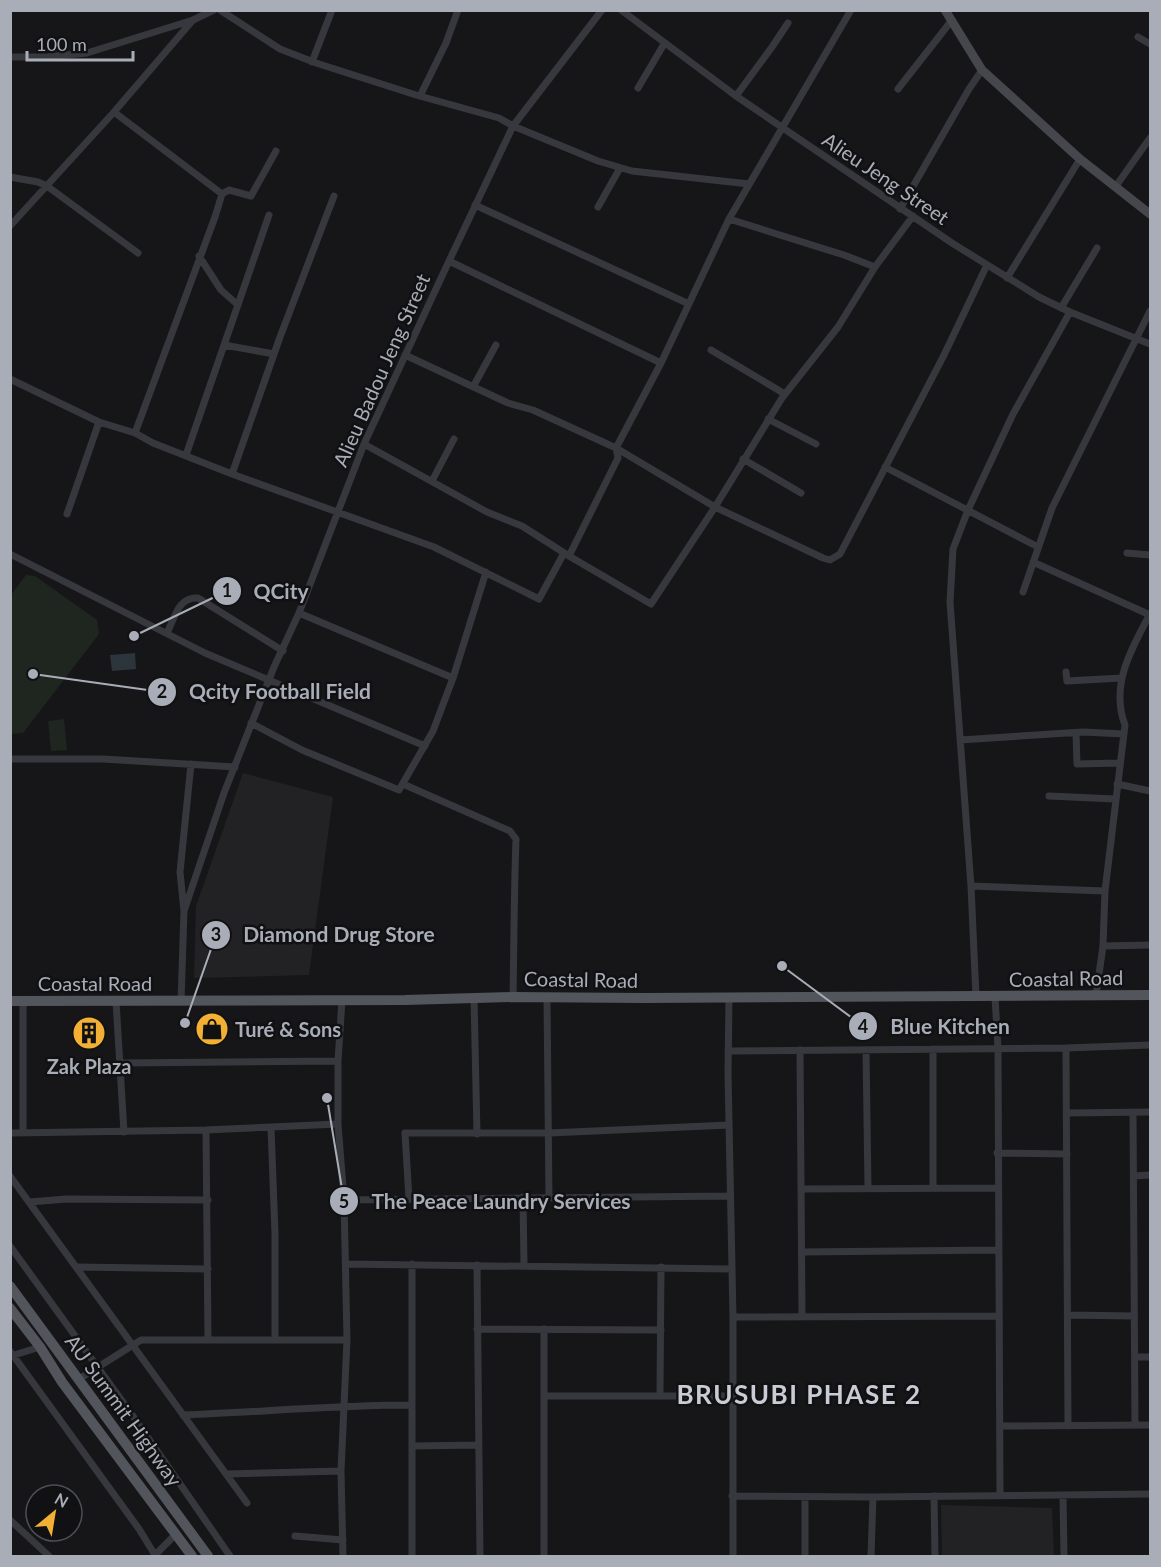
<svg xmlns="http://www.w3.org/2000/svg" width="1161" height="1567" font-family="Lato,sans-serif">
<rect width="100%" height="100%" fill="#161618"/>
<!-- built -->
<path fill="#222225" d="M243,773L333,797L309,975L194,978L196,906Z
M941,1505L1052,1508L1054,1556H942Z"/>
<!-- green -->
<path fill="#1e261f" d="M26,575L35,576L97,620L99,634L23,733L11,734V595Z
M64,719L67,750L51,751L48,721Z"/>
<!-- water -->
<path fill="#2c353c" d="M135,653L136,669L112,671L110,655Z"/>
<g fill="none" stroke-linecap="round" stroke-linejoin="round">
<!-- street -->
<path stroke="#37383d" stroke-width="7" d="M220,10L280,49L316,63L416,95L499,118L513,126L598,161L632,171L749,184
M621,10L736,96L952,243L1039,297L1070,312L1150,344
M1138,37L1150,44
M10,57H46L87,53L193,20L214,10
M312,62L332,10
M638,88L664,44
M898,89L952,20
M420,96L446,43L458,10
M736,96L772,47L788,23
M114,112L222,194L215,217L135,433
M10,177L38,182L47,186L138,253
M1116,186L1150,138
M222,194L229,190L251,196L276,151
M475,205L689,304
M598,207L620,168
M900,209L969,89L982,70
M729,219L844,255L875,267
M10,226L114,112L193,20
M199,256L221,290L238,305
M449,261L661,363
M1007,278L1080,159
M1061,308L1097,248
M224,345L274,354
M711,350L785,394
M405,355L508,403L533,410L616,448L715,507L782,398L838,327L875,267L913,216
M10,379L99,422L135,433L153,443L232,474L434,547L539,599L564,553
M473,387L496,345
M768,419L816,444
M364,444L487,512L522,526L569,556L618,458L616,448L661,363L729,219L851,10
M186,455L269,215
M743,459L801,493
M885,467L1038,547
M232,474L280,337L334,196
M432,481L454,439
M67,514L99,422
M1127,553L1150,555
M10,554L205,653L425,746
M569,556L651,604L715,507L823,558L830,560L840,554L943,357L987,265
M1033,562L1150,615
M1023,592L1052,508L1150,311
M299,613L453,678
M167,633C175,617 178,597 198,598L283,651
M1066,672L1067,681L1122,678
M251,723L302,750L399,790L433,731L453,678L486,572
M1076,733L1077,764L1120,763
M960,740L1083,732L1124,734
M10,759H103L235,767
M403,784L510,831L516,839C514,892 514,944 513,997
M1117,784L1150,791
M1049,796L1115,799
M971,886L1105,891
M184,911L224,793L274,667L299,613L364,444L449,261L513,126L602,10
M1103,946L1150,945
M1096,995L1103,946L1105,891L1125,725C1110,686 1131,649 1150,614
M547,997L549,1198
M976,997L971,886L950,602L953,549L968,510L1013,414L1070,312
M995,997L998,1048L1000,1495
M474,998L477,1134
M729,998L728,1073L733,1317V1556
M342,1000L338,1061V1124L344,1200L347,1340L341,1471L343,1556
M116,1001L124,1132
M181,1002L184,911L180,872L191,764
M1066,1048L1068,1426
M800,1050L802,1316
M866,1050L868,1188
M728,1051L1066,1048L1150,1045
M120,1063L338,1061
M1133,1112L1135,1425
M1067,1113L1150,1112
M271,1127L275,1234V1340
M206,1130L208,1340
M10,1133L206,1130L338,1124
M23,1133V1001
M997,1153L1067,1154
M10,1176L247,1503
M1134,1176L1150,1175
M933,1188V1049
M802,1189L998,1188
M523,1197L524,1266
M409,1199L405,1133H549L729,1125
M344,1200L730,1196
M29,1202L67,1199L208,1200
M10,1246L128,1409L230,1556
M802,1252L997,1250
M346,1264L731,1269
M412,1264V1556
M477,1265L480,1556
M78,1267L208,1269
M1068,1315L1134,1316
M733,1317L999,1316
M477,1329L661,1330
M10,1351L139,1529L155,1555
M11,1356L40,1347
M1135,1357H1150
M79,1379L141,1340H347
M660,1395L661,1267
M544,1396H733
M183,1415C260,1412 335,1405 412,1405
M1000,1426L1150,1425
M412,1446L479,1445
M226,1474L341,1471
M732,1496L873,1497L1150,1494
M934,1496L935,1556
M1063,1496L1064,1556
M10,1520L49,1556
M295,1536L343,1540
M154,1556L176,1534
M544,1556V1329
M805,1556V1497
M871,1556L873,1497"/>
<!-- secondary -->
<path stroke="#45474d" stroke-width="9" d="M945,10L982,70L1080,159L1150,214"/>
<!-- primary -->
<path stroke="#53555c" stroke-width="10" d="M10,1001L405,1000L513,997L644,998L1150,995
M10,1286L208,1556
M10,1308L40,1347L62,1382L192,1556"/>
</g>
<!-- icons -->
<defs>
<g id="shop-disc" transform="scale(1.725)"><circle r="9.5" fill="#f2b134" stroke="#111113"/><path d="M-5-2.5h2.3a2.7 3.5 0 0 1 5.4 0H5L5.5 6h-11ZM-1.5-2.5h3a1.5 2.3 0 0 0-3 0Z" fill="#111"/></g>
<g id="building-disc" transform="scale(1.725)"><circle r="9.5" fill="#f2b134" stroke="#111113"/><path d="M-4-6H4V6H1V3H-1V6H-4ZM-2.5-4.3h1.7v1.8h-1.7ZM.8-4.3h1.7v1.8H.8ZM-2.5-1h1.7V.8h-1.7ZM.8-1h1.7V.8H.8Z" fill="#111"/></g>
</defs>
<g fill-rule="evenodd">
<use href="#shop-disc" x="212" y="1029"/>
<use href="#building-disc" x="89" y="1033"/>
</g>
<g text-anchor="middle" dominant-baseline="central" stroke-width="5" stroke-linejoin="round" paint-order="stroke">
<!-- street labels -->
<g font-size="20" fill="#a8adb8" stroke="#111113">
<text transform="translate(886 178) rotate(34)">Alieu Jeng Street</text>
<text transform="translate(381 370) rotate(-66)">Alieu Badou Jeng Street</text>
<text transform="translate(1066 978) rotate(-1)">Coastal Road</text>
<text transform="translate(581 979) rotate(1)">Coastal Road</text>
<text x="95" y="983">Coastal Road</text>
<text transform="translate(124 1410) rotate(54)">AU Summit Highway</text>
</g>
<!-- poi labels -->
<g font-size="20" font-weight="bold" fill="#a8adb8" stroke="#111113" text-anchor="start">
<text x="235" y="1029">Turé &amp; Sons</text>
<text x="89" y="1066" text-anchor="middle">Zak Plaza</text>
</g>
<!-- district labels -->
<g font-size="26" font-weight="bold" letter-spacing="1.5" fill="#c9ccd4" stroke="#111113">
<text x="799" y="1394">BRUSUBI PHASE 2</text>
</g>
</g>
<!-- callouts -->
<path fill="none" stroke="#a8adb8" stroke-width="2" d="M134 636L227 591M33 674L162 692M185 1023L216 935M782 966L863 1026M327 1098L344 1201"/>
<g fill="#a8adb8" stroke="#111113" stroke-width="2">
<circle cx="134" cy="636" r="6"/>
<circle cx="33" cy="674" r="6"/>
<circle cx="185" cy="1023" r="6"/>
<circle cx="782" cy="966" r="6"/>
<circle cx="327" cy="1098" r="6"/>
<circle cx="227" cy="591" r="15"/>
<circle cx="162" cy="692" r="15"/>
<circle cx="216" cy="935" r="15"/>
<circle cx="863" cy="1026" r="15"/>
<circle cx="344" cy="1201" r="15"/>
</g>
<g font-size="18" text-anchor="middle" font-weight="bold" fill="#111">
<text x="227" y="597">1</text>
<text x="162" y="698">2</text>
<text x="216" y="941">3</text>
<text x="863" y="1033">4</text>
<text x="344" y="1208">5</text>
</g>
<g font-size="21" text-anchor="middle" font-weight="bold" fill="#a8adb8" stroke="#111113" stroke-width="5" stroke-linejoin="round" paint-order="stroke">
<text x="281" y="599">QCity</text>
<text x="280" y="699">Qcity Football Field</text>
<text x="339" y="942">Diamond Drug Store</text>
<text x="950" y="1034">Blue Kitchen</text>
<text x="501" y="1209">The Peace Laundry Services</text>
</g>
<!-- border -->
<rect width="1161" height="1567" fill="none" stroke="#a8adb8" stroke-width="24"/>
<!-- north arrow -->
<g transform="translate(54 1513) rotate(30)"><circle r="28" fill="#111113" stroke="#4d4f55" stroke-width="1.5"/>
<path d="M0-4.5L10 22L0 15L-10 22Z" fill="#f2b134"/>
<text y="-9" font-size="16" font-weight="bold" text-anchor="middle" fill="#a8adb8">N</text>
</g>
<!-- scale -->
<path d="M27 51v9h106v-9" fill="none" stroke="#a8adb8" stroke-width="3"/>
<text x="36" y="51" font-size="18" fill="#a8adb8" stroke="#111113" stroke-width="4.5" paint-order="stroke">100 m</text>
</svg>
